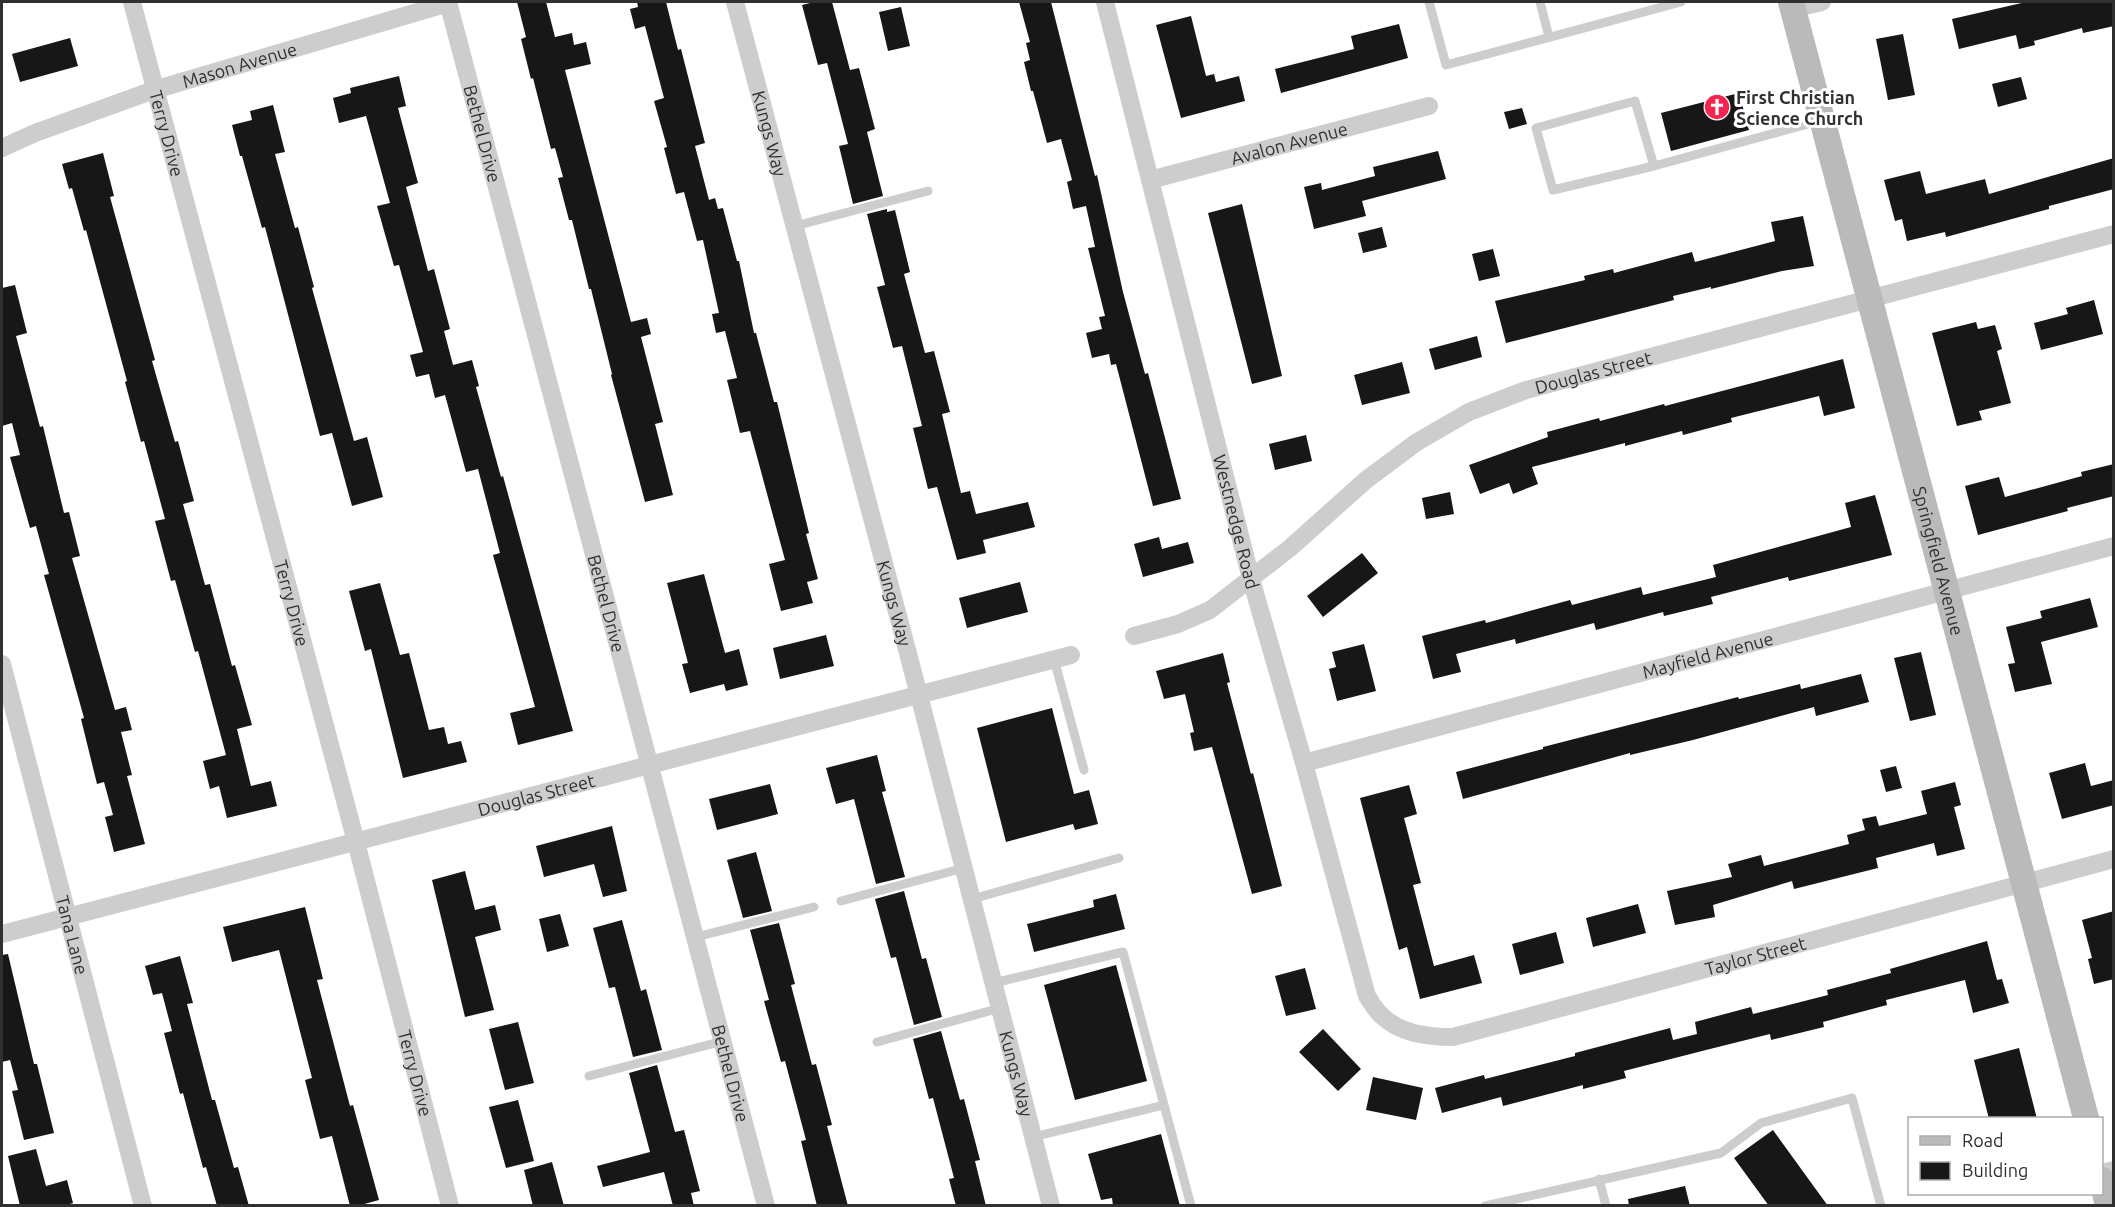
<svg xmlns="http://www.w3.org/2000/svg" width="2115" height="1207" font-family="Ubuntu,sans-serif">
<rect width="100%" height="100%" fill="#fff"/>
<!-- building -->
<path fill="#171717" d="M517,2H546L555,37L572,33L574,45L586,42L591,64L565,70L631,322L647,318L651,334L641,337L663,422L655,424L673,495L645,502L611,375L612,374L591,289H589L572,220H569L558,178L563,177L555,148L551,149L533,78L531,79L521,39L526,37Z
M637,2H666L678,50L681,49L705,143L695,146L709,200L715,198L718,209L723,208L737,261H739L754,333H756L774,402H777L809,533L806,534L818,579L807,582L813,603L781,611L769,564L785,560L750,431L740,433L727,380L737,378L725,331L716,333L712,314L719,313L703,240L697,241L684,192L676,194L664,148L667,147L654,101L664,98L645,26L635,29L630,9L638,7Z
M814,2H832L850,70L859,68L875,129L867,132L883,196L853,204L839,146L848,144L827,63L818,65L802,5Z
M1019,2H1051L1095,176L1097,175L1123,292L1145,374L1148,373L1181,499L1153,506L1116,364L1111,365L1109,354L1092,358L1086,333L1102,329L1099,317L1105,316L1088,248L1095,247L1086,206L1073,209L1067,182L1072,180L1061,139L1047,143L1033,91H1031L1024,62L1030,60L1026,43L1030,42Z
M2026,2H2114V26L2083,33L2082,28L2034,41L2035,45L2019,49L2016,35L1959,49L1952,19Z
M901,7L910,46L888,51L879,12Z
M1191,16L1206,76L1214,74L1216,82L1239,76L1245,101L1181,118L1156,25Z
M1399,24L1408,58L1281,93L1275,69L1354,49L1351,36Z
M1903,34L1915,95L1888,100L1876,39Z
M70,38L78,66L20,82L12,54Z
M399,76L406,106L398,108L418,183L406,187L428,271L434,269L450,329L444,331L453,365L472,360L479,386L476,387L501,477L503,476L573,731L518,745L510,713L535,707L493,555L500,553L478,469L466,472L445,395L435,398L429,374L416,377L410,355L423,352L399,265L394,266L377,206L390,203L366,116L339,123L333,98L351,93L350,88Z
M2021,77L2027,99L1998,107L1992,84Z
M1739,93L1749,130L1671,151L1661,113Z
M273,105L285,152L275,154L295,228L298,227L314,287L312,288L354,441L367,437L383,497L352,506L332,433L320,436L265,227L262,228L242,156H240L232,125L252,120L250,111Z
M1522,108L1527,124L1509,129L1504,112Z
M1438,151L1446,179L1362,201L1366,216L1314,229L1304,187L1321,183L1322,190L1375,176L1373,167Z
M103,153L114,196L110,197L155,360L152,361L175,442L178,441L194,501L183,504L205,585L210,584L232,666L235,665L252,725L237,729L251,786L271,781L277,806L227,818L219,786L210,789L203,761L226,755L198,651L195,652L175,580L171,581L155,521L165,519L144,441L141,442L125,382L127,381L86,230L84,231L72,188L69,189L62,164Z
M2114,158V189L2049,206V209L1946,237L1945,232L1907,241L1902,219L1895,221L1884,180L1920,171L1926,194L1985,179L1989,194Z
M1242,204L1282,376L1252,384L1208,213Z
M887,209V212L895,210L910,272L904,274L925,353L934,351L950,412L942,414L961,493L970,491L976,514L1028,502L1035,527L983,540L986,553L957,560L937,487L928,489L913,428L922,426L902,346L893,348L877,287L885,285L867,214Z
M1803,216L1814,266L1782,271L1711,289V287L1673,296L1674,300L1506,343L1495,301L1585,280L1584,276L1613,269L1614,273L1692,252L1695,262L1775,241L1771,222Z
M1382,227L1387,247L1363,253L1358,233Z
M1493,249L1500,276L1479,281L1472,254Z
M15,285L27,333L16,336L40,427L43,426L64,513L69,512L80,556L72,558L115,710L126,707L132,730L121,732L132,775L127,776L145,844L114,852L105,817L113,815L104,782L97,784L81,719L84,718L44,575L49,574L36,526L30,528L10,457L20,455L12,423L2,426V288Z
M2094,300L2103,334L2041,350L2034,323L2068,314L2066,308Z
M1976,322L1978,329L1995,325L2002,349L1997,351L2011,403L1979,411L1982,420L1957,426L1932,333Z
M1477,336L1482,357L1435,370L1429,349Z
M1843,359L1855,408L1824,416L1819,396L1731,418L1732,422L1683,435L1682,431L1625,446V443L1532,467L1538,484L1513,494L1509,483L1480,494L1469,465L1548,437L1547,432L1599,418L1600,421L1664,404L1665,406Z
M1402,362L1410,393L1362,405L1354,375Z
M1306,435L1312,461L1275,470L1269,444Z
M2114,464V496L2067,508L2068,511L1978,535L1965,486L1999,477L2005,497L2082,476L2081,472Z
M1450,492L1454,514L1426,519L1422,498Z
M1875,495L1892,555L1789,581L1788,577L1711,597L1713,604L1664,616L1663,612L1596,630L1594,623L1516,644L1515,639L1456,654L1461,672L1433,679L1422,636L1485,620L1486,623L1570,600L1572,605L1641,587L1643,595L1716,577L1713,565L1851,527L1845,503Z
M1159,537L1162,549L1188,542L1194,563L1143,577L1134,544Z
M1362,553L1378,573L1323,617L1307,596Z
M704,574L725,653L739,649L748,685L726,691L724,684L690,693L682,664L688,663L667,583Z
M1020,582L1028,612L967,628L959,598Z
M380,583L400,655L409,653L429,730L444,727L448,744L461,741L467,762L403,778L371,649L365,651L349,591Z
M2090,598L2098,627L2041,642L2052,684L2015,692L2008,664L2015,663L2006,627L2042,618L2040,611Z
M826,635L834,666L780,679L773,648Z
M1364,644L1376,691L1337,701L1329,669L1336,667L1332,652Z
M1921,652L1936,715L1910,721L1894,658Z
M1223,653L1230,682L1227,683L1251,774L1253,773L1282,886L1252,894L1212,747L1194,751L1190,733L1194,732L1185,694L1164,699L1156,671Z
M1861,674L1869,702L1816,716L1814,707L1693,740L1630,755V753L1463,799L1456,772L1543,749V747L1738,697L1739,699L1800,684L1801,689Z
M1052,708L1074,794L1089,790L1098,824L1075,830L1073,824L1006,842L977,728Z
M877,755L886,791L882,792L905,877L876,884L854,799L836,804L826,768Z
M2085,763L2091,786L2114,780V805L2062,819L2049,773Z
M1896,766L1902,788L1886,792L1880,770Z
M1955,782L1961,805L1954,807L1965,849L1937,856L1934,843L1876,858L1878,868L1794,889L1792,881L1713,905L1715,917L1675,925L1667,891L1732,877L1728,864L1761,855L1764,866L1849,844L1847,835L1865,830L1862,819L1876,816L1879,826L1927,814L1921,791Z
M770,784L778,814L717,830L709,799Z
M1409,785L1417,814L1404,818L1421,883L1413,885L1434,966L1474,955L1482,983L1420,999L1407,947L1399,950L1360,798Z
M612,826L627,891L603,897L594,864L544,877L536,846Z
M756,852L772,911L743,918L727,860Z
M465,871L475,910L495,905L501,930L475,937L494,1010L465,1017L432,880Z
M904,891L922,959L926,958L942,1017L914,1025L896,957L891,958L875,899Z
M1116,894L1125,929L1034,952L1027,924L1094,907L1093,900Z
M1638,904L1646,933L1593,947L1586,918Z
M305,907L323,979L317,980L350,1106L353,1105L379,1200L357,1206H350L332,1136L320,1139L305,1080L312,1078L279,950L232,962L223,927Z
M2114,911V979L2094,984L2088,959L2092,958L2082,920Z
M560,914L569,946L547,952L539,919Z
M622,920L641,991L646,989L662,1050L633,1057L615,987L609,988L593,928Z
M779,923L795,984L791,985L812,1065L816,1064L832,1125L827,1126L848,1206H817L801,1141L806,1140L785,1061L781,1062L764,1001L769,1000L750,930Z
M1556,932L1564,963L1520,975L1512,944Z
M1987,941L1997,980L2002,979L2009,1003L1973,1013L1965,980L1886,1000L1887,1005L1823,1022L1824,1027L1771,1040L1770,1034L1706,1050L1624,1071L1626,1078L1583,1089V1085L1503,1106L1501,1097L1442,1113L1435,1088L1484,1075L1485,1079L1575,1056V1053L1670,1028L1673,1040L1697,1034L1695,1022L1751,1007L1753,1014L1828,995L1827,990L1891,973L1890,969Z
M8,954L34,1064H37L54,1133L24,1140L12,1091L18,1090L10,1060L2,1062V955Z
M180,956L193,1003L187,1004L212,1100H215L234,1168L238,1167L249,1206H217L206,1167L203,1168L183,1093L180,1094L164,1033L172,1031L162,993L153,995L145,966Z
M1116,965L1147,1081L1075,1100L1044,985Z
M1305,968L1316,1009L1286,1016L1275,976Z
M518,1022L534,1083L505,1090L489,1029Z
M1323,1029L1361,1069L1338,1091L1299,1052Z
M941,1031L960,1100L964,1099L980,1160L975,1161L986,1206H956L949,1179L954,1178L933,1098L929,1099L913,1039Z
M2019,1048L2037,1119H1989L1974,1060Z
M657,1065L675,1132L684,1130L700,1191L691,1193L694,1206H673L664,1172L603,1187L597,1166L650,1152L629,1073Z
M1373,1077L1423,1088L1416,1120L1366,1110Z
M518,1100L534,1161L506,1168L489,1107Z
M1773,1130L1828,1206H1769L1734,1158Z
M1161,1134L1180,1206H1113L1112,1198L1101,1200L1088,1154Z
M36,1149L46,1186L67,1180L73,1203L64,1206H20L8,1156Z
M552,1162L564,1206H533L524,1170Z
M1685,1186L1690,1206H1629L1628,1199Z"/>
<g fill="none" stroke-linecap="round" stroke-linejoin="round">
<!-- lane -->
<path stroke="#cdcdcd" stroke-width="9" d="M1429,2L1446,65L1681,2
M1540,2L1549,37
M1654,166L1635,101L1536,128L1553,190L1654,166L1819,121
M795,226L928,191
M1054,659L1084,770
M972,899L1119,858
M841,901L964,868
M696,937L814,907
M994,983L1123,952L1164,1105
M877,1042L1000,1008
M589,1076L723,1041
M1033,1137L1164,1105L1191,1206
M1599,1179L1606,1206
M1485,1206L1721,1153L1761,1123L1852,1098L1881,1206"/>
<!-- street -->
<g stroke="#cdcdcd" stroke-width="18">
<path id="s1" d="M132,2L356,842L450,1206"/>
<path id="s2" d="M448,2L766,1206"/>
<path id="s3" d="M735,2L919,695L1051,1206"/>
<path id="s4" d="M1105,2L1251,579L1304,763L1367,996C1371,1002 1375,1010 1381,1015C1400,1034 1428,1037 1453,1037L2114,859"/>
<path d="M1793,9L1822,2"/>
<path id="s5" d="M2,148L35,133L154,90L448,3"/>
<path id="s6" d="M1150,180L1429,106"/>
<path id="s7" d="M1134,636L1178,624L1210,610L1290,548L1366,480L1417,442L1469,412L1526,390L2114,234"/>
<path id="s8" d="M2,664L143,1206"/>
<path id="s9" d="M1304,763L2114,546"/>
<path id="s10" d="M2,934L1071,655"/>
<path d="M2102,1173L2114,1170"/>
</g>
<!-- secondary -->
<g stroke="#bababa" stroke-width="26">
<path id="s11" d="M1791,2L2086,1118"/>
<path d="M2102,1180L2108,1206"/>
</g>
</g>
<!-- icons -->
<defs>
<g id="church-disc" transform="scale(1.35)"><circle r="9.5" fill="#f4254f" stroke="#fff"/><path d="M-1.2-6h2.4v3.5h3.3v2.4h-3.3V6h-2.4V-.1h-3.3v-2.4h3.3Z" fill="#fff"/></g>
</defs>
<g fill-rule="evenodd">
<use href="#church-disc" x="1717" y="107"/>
</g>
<g text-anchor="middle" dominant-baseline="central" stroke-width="6" stroke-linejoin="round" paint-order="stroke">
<!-- street labels -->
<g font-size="18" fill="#303030" stroke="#fff">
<text stroke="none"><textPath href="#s5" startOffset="252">Mason Avenue</textPath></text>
<text stroke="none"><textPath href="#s3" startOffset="136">Kungs Way</textPath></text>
<text stroke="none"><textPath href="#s1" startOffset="136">Terry Drive</textPath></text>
<text stroke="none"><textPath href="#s2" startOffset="136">Bethel Drive</textPath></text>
<text stroke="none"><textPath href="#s6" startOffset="144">Avalon Avenue</textPath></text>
<text stroke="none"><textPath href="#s7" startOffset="538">Douglas Street</textPath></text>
<text stroke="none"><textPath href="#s4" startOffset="536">Westnedge Road</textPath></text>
<text stroke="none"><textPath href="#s11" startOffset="578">Springfield Avenue</textPath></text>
<text stroke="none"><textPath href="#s1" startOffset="622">Terry Drive</textPath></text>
<text stroke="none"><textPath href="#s2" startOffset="622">Bethel Drive</textPath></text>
<text stroke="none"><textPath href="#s3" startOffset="622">Kungs Way</textPath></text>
<text stroke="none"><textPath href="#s9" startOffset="418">Mayfield Avenue</textPath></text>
<text stroke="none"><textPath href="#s10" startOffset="552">Douglas Street</textPath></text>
<text stroke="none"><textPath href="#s8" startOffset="280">Tana Lane</textPath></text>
<text stroke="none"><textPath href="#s4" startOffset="1442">Taylor Street</textPath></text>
<text stroke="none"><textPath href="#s1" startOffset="1108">Terry Drive</textPath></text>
<text stroke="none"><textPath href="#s2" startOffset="1108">Bethel Drive</textPath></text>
<text stroke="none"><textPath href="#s3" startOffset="1108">Kungs Way</textPath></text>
</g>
<!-- poi labels -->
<g font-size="18" font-weight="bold" fill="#303030" stroke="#fff" text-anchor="start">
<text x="1736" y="97">First Christian<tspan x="1736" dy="21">Science Church</tspan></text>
</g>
</g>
<!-- border -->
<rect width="2115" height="1207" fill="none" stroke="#303030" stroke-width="6"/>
<!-- legend -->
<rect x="1908" y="1117" width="195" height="78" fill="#ffffff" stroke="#acacac" stroke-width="1.5"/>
<rect x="1920" y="1136" width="30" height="9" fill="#bababa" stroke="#acacac" stroke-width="1.5"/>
<text x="1962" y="1147" font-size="18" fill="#303030">Road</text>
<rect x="1920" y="1162" width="30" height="18" fill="#171717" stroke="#acacac" stroke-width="1.5"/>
<text x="1962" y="1177" font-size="18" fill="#303030">Building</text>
</svg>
